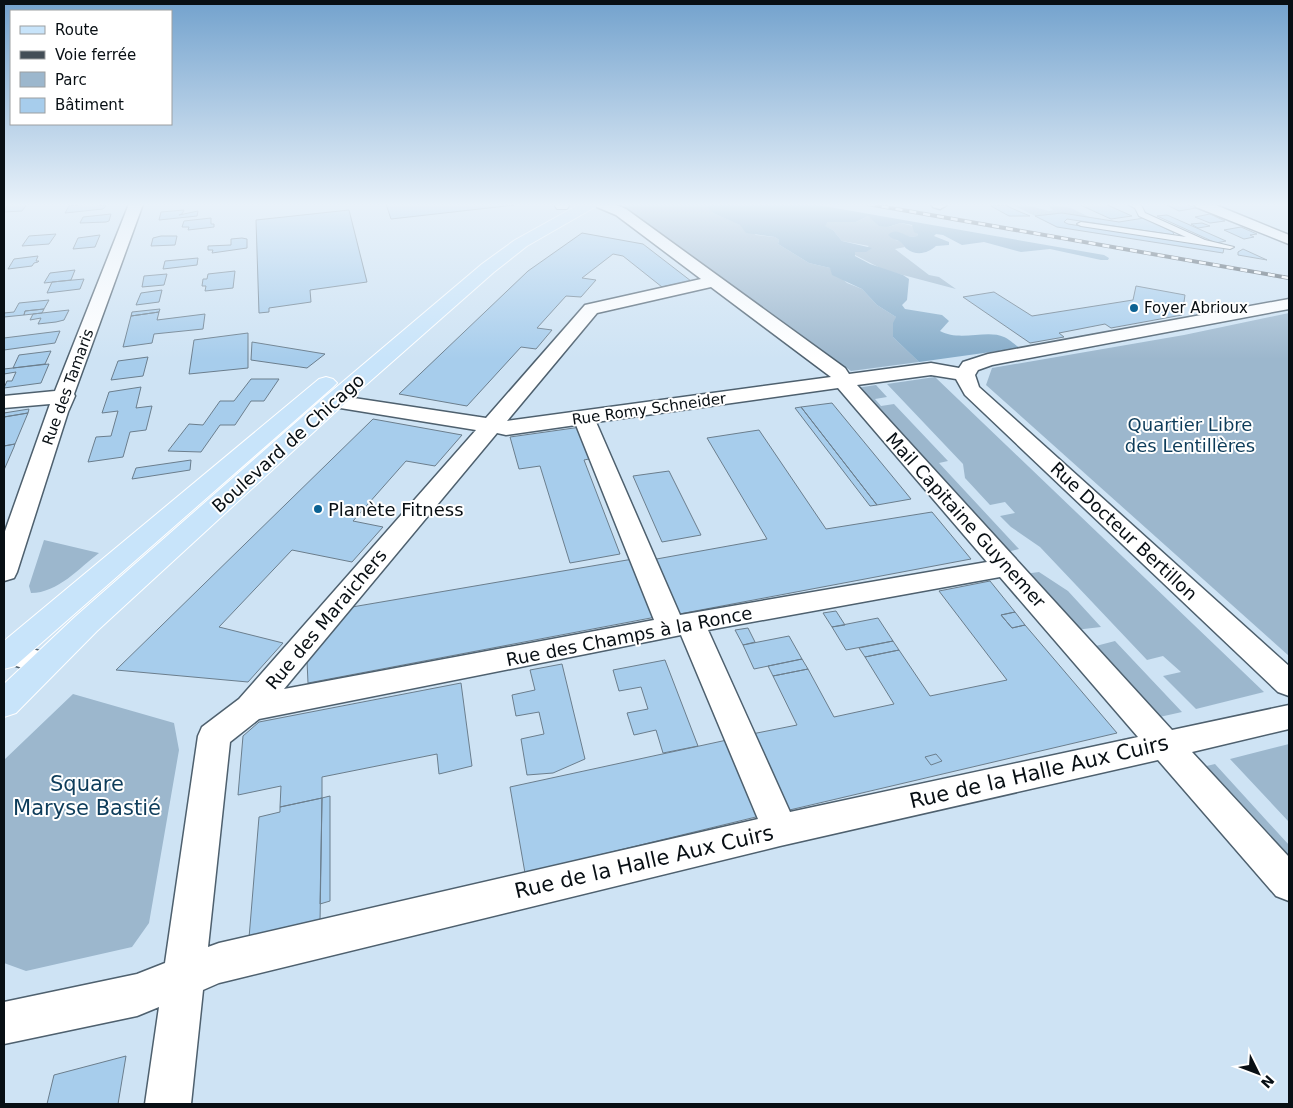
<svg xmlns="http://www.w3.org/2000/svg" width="1293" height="1108" font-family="'DejaVu Sans',sans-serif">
<rect width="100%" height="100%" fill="#cee3f4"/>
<!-- green -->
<path fill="#9cb7cd" d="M624,204H711L707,207L713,213L741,225L756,235L775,237L779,240L778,244L809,263L830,268L847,283L862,289L877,305L896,317L893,337L919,362L851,371L619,206Z
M1011,204H1023L1049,211L1053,210L1046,204L1071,208L1091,218L1062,213L1035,216Z
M868,216L888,227L901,223L913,226L918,234L917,236L911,237L906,236L895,240L901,241L905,247L895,249L929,275L939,277L956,289L884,270L855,255L854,252H860L869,246L842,241L833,230L824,226L828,222H856Z
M1289,313V656L986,385L992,368L1184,335Z
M935,377L1264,692L1196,709L1163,676L1181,672L1163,656L1147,660L1040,547L1011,527L1000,516L1015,513L1005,502L990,505L965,478L963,464L887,384Z
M876,385L887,397L875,399L881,406L894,404L948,461L939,463L1019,549L1003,553L857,388Z
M44,540L99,553C79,568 58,593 31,593L29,586Z
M1039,572L1068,591L1101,627L1075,630L1024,574Z
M1115,641L1182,712L1155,718L1092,647Z
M73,694L174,723L179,750L149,923L132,947L26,971L4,963V760Z
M1289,744V822L1230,759Z
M1215,764L1289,845V869L1198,768Z"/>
<!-- forest -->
<path fill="#85abc8" d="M711,204C720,204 749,207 755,204H812L1104,255L1109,258L1108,260H1101L1050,249L1021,252L984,242L962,245L943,235L936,234L934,236L949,242V245L936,246C929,252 918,257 907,249C904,247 903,243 899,241C895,239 892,239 888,235C896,227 903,235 911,237L917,236L918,234L914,232L912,225L901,223L888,227L879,226L868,216L856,222H828L825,226L833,230L842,241L872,248L866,252H855V256L870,264L903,275L909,279L907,300L902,305L905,309L942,315L949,321L940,331C960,342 987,329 1004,337C1009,339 1015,345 1020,348L919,362L893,337V323L896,317L877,305L862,289L832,275L830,268L809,263L778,244L779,240L775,237L746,233L740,225L713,213L707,207Z"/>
<!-- building -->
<path fill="#a7cdec" stroke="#6b7e8d" d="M8,204H27L22,211L4,212Z
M91,204L106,206L103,209L65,213L69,206Z
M386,204H524L391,219Z
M1078,204H1105L1132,216L1111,219Z
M1165,204H1185L1196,208L1179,211Z
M1005,205L1018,211L1030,216H1009L991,206Z
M184,210L182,214L179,215L198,211L197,216L159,220L161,212Z
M349,210L367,282L310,290L311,302L269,308V312L259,313L256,220Z
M1062,213L1119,222L1144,218L1173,232L1174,235L1067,219L1064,222L1068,224L1224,248L1223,253L1057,227L1035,216Z
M111,214L109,221L106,222L80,223L83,217Z
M1210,214L1225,221L1210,223L1195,217Z
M1167,215L1199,229L1226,241L1216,243L1157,216Z
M211,218V224H214V227L188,230L189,227H182L184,221Z
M1202,223L1210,226L1198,228L1191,224Z
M1241,227L1257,234L1250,235L1254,237L1244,239L1224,230Z
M582,233L643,244L691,281L662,287L623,256L613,254L582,278L596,280L581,297L566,296L537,328L552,330L536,349L521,347L467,406L399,394L528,271Z
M56,234L49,244L22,246L29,236Z
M100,235L95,247L73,249L78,238Z
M161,236H177L175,245L151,246L153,238Z
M242,238L247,239V248L212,253L213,250H208V246L231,245V239Z
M1243,249L1267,260L1238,255V252Z
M38,256L36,261H39L38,262L34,263L32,266L8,269L14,259Z
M198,258L197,265L163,269L165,261Z
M75,270L71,280L44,283L50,273Z
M235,271L233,288L205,291L206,286H202L203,279H207L208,274Z
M167,274L164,285L142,287L144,276Z
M84,279L80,289L47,293L52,282Z
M1136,286L1185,295L1182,315L1111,328L1105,324L1059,333L1064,337L1030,343L963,297L994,292L1032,316L1133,300Z
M162,290L159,302L136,305L141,293Z
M49,300L44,309L25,311L24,315L4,317V313L14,312L19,303Z
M44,309L42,313L24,315L25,311Z
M160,309L159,312L131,316L132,312Z
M69,310L64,320L56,322L38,324L41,318L30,320L33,314Z
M159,312L157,320L205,314L203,329L154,334L152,343L123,347L131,316Z
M60,331L55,343L4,350V338Z
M248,333V368L189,374L194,340Z
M252,342L325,354L307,368L251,360Z
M51,351L45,364L13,368L19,355Z
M148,357L143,376L111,380L118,361Z
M49,364L41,383L4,388L7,381H12L16,372L4,374V369Z
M251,379H279L264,401H251L235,425H220L201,452L168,451L189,424L203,425L220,401H234Z
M141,387L136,408L152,406L146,430L130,432L123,457L88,462L96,437L111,436L118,411L102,413L109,392Z
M832,403L911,499L877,505L801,407Z
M801,407L877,505L870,506L795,408Z
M29,409L28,413L4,417V413Z
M28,413L15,444L4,446V417Z
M373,419L462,435L435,466L406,461L353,521L383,527L352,562L292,550L219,627L283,643L248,682L116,670Z
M581,427L594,458L584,460L620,554L570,563L540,466L519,469L510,437Z
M759,430L826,529L932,512L971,559L674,615L651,560L767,539L707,438Z
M15,444L14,447L4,470V446Z
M191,460L190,470L132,479L136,468Z
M669,471L701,535L662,542L633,476Z
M633,559L656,617L308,683L307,661L352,607Z
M990,581L1015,612L1001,615L1012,628L1025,625L1117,733L781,812L747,735L797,725L773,676L808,669L834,717L894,704L865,657L899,650L930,696L1007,680L939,591Z
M836,611L845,625L832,627L823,613Z
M1015,612L1025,625L1012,628L1001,615Z
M878,618L893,641L846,650L832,627Z
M748,628L755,642L743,645L735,630Z
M789,636L802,659L754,669L743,645Z
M893,641L899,650L865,657L859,648Z
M802,659L808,669L773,676L768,666Z
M665,660L698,746L663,753L656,730L634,735L627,713L648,709L641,687L619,691L613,670Z
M562,664L585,759L553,773L527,775L521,739L544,734L539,712L516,716L512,695L535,690L530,670Z
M461,683L472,766L439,774L437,754L322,777V798L280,807L281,786L238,795L243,736L259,722Z
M727,740L760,816L525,873L510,787Z
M936,754L942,761L931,765L925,757Z
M330,796V901L320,904L322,798Z
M322,798L320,922L249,938L259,817L280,812V807Z
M126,1056L118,1104H47L54,1075Z"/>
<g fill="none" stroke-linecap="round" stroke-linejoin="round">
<!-- lane casing -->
<g stroke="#4e606e" stroke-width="2">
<path id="lane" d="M1127,204L1141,205L1145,213L1205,240L1234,247L1230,249L1081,226L1077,224L1081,222L1186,237L1139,216L1135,208Z"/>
</g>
<!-- street casing -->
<g stroke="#4e606e" stroke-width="3">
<path id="street" d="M129,204H143L74,394L75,396L68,412L17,572L14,578L4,581V534L50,404L4,408V396L55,391Z
M595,204H614L626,209L845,368L849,374L931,363L959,368L963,362L988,354L1289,299V309L992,365L978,370L975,375L979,387L1289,666V696L1278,692L965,395L956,379L931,375L857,385L1172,730L1289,705V729L1192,752L1289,857V901L1276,896L1158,760L780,846L219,983L203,990L191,1104H145L159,1007L137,1016L4,1044V1002L137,974L165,963L198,736L202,727L239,699L476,430L334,407L327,405L324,401L327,397L334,395L486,418L585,305L701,279L616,215L597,207ZM711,287L831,377L507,421L597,313ZM838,388L987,562L680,615L596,422ZM576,425L654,620L284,689L497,433L506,435ZM1000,577L1138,737L790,812L708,630ZM681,635L758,819L219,943L208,947L230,742L259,719Z
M931,204H946L947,205L940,209L933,207Z
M1194,204H1213L1289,235V244L1196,207Z
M4,640L55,656L59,664L55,672L44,675L4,662Z"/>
</g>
<!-- secondary casing -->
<g stroke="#4e606e" stroke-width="2">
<path id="secondary" d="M556,204H570L567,209H557L555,206Z"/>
</g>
<!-- primary casing -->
<g stroke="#fff" stroke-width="2">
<path id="primary" d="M580,204H597L595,207L527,246L494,272L342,406L97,631L16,713L4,717V684L75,617L326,396L482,264L515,240Z
M326,377L333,379L337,383L333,387L15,666L4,669V641L319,379Z"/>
</g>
<!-- lane -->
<use href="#lane" fill="#fff" fill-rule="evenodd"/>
<!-- street -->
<use href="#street" fill="#fff" fill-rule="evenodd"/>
<!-- secondary -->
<use href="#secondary" fill="#fff" fill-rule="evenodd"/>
<!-- primary -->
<use href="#primary" fill="#c8e4fa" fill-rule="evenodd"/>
<!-- rail casing -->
<g stroke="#434e57" stroke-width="4">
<path id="rail" d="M868,204L1289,278"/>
</g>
<!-- rail -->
<use href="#rail" stroke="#fff" stroke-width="2.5" stroke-dasharray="7" stroke-linecap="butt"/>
</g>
<!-- sky -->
<linearGradient id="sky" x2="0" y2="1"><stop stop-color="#73a2cd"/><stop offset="0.57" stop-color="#e9f2fa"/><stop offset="1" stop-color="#e9f2fa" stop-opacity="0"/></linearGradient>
<rect width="1293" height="359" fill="url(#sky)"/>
<!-- markers -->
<g fill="#0c6293" stroke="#fff" stroke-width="2">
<circle cx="1134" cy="308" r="5"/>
<circle cx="318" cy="509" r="5"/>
</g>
<g text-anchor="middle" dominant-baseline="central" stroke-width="4" stroke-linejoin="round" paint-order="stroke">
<!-- far-poi labels -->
<g font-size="15" fill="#080f14" stroke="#fff" text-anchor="start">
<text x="1144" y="308">Foyer Abrioux</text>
</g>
<!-- far-street labels -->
<g font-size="15" fill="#080f14" stroke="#fff">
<text transform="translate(68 387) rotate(-70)">Rue des Tamaris</text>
<text transform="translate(649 409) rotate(-8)">Rue Romy Schneider</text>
</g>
<!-- park labels -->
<g font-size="18" fill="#0d3c5a" stroke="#fff">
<text x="1190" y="424">Quartier Libre<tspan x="1190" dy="21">des Lentillères</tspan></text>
</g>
<!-- street labels -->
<g font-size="18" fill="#080f14" stroke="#fff">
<text transform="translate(288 443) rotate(-42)">Boulevard de Chicago</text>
<text transform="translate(966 520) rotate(48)">Mail Capitaine Guynemer</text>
<text transform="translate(1124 531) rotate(43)">Rue Docteur Bertillon</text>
<text transform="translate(326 619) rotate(-50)">Rue des Maraichers</text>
<text transform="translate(629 636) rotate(-11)">Rue des Champs à la Ronce</text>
</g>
<!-- poi labels -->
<g font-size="18" fill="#080f14" stroke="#fff" text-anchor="start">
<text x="328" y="509">Planète Fitness</text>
</g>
<!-- near-street labels -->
<g font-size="21" fill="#080f14" stroke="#fff">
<text transform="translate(1039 772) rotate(-13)">Rue de la Halle Aux Cuirs</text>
<text transform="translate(644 862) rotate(-13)">Rue de la Halle Aux Cuirs</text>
</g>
<!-- near-park labels -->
<g font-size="21" fill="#0d3c5a" stroke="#fff">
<text x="87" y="784">Square<tspan x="87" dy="24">Maryse Bastié</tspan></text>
</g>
</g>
<!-- border -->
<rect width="1293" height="1108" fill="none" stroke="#080f14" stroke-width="10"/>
<!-- legend -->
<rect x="10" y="10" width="162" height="115" fill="#ffffff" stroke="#9c9fa1"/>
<rect x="20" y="26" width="25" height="8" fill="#c8e4fa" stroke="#9c9fa1"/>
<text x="55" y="35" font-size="15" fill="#080f14">Route</text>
<rect x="20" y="51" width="25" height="8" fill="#434e57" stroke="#9c9fa1"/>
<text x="55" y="60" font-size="15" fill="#080f14">Voie ferrée</text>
<rect x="20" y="72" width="25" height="15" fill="#9cb7cd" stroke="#9c9fa1"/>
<text x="55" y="85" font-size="15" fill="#080f14">Parc</text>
<rect x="20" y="98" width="25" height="15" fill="#a7cdec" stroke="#9c9fa1"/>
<text x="55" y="110" font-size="15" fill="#080f14">Bâtiment</text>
<!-- north arrow -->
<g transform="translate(1258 1073) rotate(132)" stroke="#ffffff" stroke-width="4" paint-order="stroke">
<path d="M0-4L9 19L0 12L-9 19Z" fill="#080f14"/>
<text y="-8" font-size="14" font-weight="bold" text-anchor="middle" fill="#080f14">N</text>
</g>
</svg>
